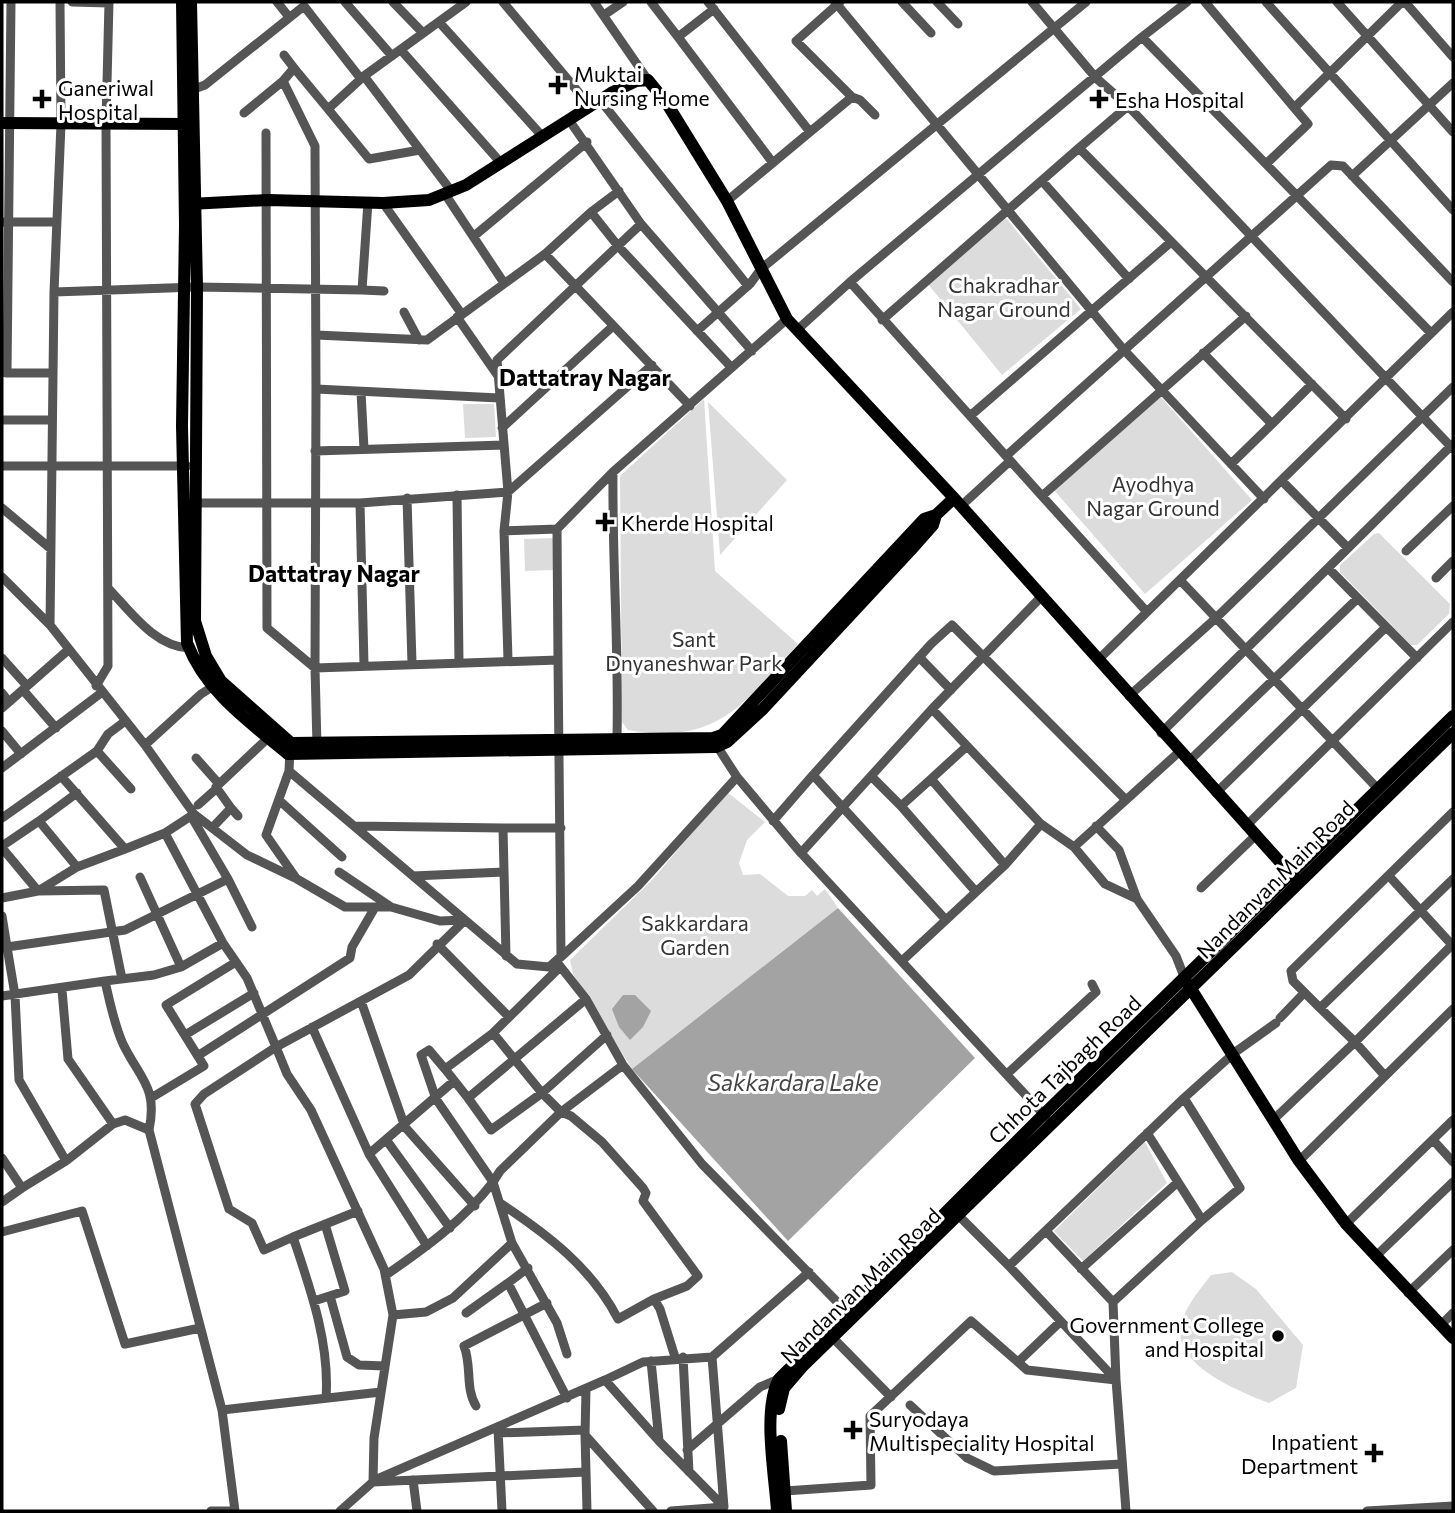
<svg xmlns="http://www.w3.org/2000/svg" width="1455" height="1513" font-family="Commissioner,sans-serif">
<rect width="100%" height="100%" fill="#fff"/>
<!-- green -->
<path fill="#dcdcdc" d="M1006,218L1081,309L1002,375L927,283Z
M1160,396L1252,500L1145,594L1053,489Z
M704,399L715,571L798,644C744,704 717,746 628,730L622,722L620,476Z
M708,402L787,480L720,555Z
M463,404H494L496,437L465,438Z
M1379,533L1450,604L1449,614L1417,645H1411L1340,572V565L1374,534Z
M553,538L554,570L525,571L524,539Z
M727,792L765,822L747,840L739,863L743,875L760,874L788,896H805L812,890L817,896L825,889L838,908L632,1069L573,974L570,960L652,880Z
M1145,1142L1167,1183L1083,1261L1054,1231Z
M1232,1272L1256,1289L1303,1345L1296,1388L1269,1403C1241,1392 1172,1365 1181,1326C1185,1306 1199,1291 1211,1275Z"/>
<!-- water -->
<path fill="#a3a3a3" d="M838,908L975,1058L788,1241L632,1069Z
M623,995H635L651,1011L643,1027L630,1040L619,1027L612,1009Z"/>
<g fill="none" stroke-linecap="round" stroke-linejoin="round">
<!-- minor -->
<path stroke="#555" stroke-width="9" d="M60,2L61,124L54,292L50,625L145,745
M72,2L109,3
M277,2L289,17
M345,2L392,56
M393,2L423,33
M503,2L590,106
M594,2L648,80
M651,2L678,37
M708,2L810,132
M835,2L1124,350L1264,499
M902,2L931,33
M937,2L958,24
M1032,2L1096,78L1128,106L1453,449
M1205,2L1308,124L1266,164
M1266,2L1453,210
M1337,2L1453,132
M1405,2L1453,57
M714,9L678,37L773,163
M604,15L623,2
M439,22L543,137
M1142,37L1187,2
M401,50L501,163
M284,55L294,68
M364,76L466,2
M283,81L294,68L328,109L364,76L452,192
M194,89L205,85L304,6L361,79
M852,97L860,100L875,115
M600,100L748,286
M1295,107L1402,2
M328,109L369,159L420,150
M244,113L283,81L315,146L316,389
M569,120L641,224L752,351
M266,133L267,628L315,668L317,746
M1079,148L1128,106
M1352,176L1453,83
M1042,181L1129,279
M445,194L504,283
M727,201L852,97L796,41L840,2
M383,203L461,313
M591,212L619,191
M2,222H57
M474,236L587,142
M545,254L690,406
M850,282L1142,37L1431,333
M362,290L384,291
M54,292L197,287L362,290L368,202
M404,312L419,340
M457,317L498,376
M882,320L1079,148L1346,419
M797,330L850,282L1006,456L1331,165L1343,166L1453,282
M697,331L750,284L761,269L1086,2
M316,335L427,340L545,254L591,212L618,246L731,367
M1203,353L1272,424L1231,464
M2,372L7,373L11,2
M7,373H53
M361,392L364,449
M499,398L316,389L315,668L558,660L561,957L638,886L737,777
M970,416L1171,242
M2,420H52
M1272,424L1312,384
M502,428L612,327
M315,451L504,445
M1006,456L1042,496L1246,316
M2,466H187
M613,472C612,561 619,649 617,737
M1282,481L1348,548
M457,495L459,663
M1042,496L1147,612
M407,498L412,663
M196,503H360L508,492L652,365
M360,503L364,665
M961,506L1010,461
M2,508L51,549
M504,531L508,492L497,360L641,224
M1406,551L1453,506
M1328,568L1453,444
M2,577L50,625
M1436,578L1453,561
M1180,580L1378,789
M108,588C130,611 155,647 189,648
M919,657L951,690
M2,658L27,686
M508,660L504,531L557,529
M558,660L557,529L613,472L787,319
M1098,660L1453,312
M217,684L201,694L145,745L194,814L165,833L223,943L181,967L154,975L105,981C110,1003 114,1024 123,1044C140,1079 158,1087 149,1130L222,1410L235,1511
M96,686L108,666L106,123L109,2
M23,690L56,728
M2,693L9,702
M1129,696L1216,618L1453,387
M2,708L67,651
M2,731L21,754
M1161,733L1328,568L1417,658
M715,743L737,777L801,853L1046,1117
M966,747L931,779L1005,865
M290,749L289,771L517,964L549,967L559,958
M97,751L131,789
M196,758L219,784
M1188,762L1358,598
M2,768L101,693
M289,771L266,835L296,878
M813,775L931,644L952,625L1126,800L1179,752
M61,776L125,849L165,833
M871,776L901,806L931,779
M77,793L39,821L77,867L125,849
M1216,793L1386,627
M280,801L342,857
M198,805L216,789
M901,806L976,892
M231,808L238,816
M194,814L247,855L297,879L345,907H391L440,921L465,920L409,975L276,1047L247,978L223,943
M2,818L97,751L108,734L124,722
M773,821L813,775L946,920
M1041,824L1074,847L1126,800
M354,826L503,828L506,956
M1096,826L1119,850L1137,899
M1246,826L1453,622
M212,828L231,808L216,787L268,738
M503,828H561
M2,846L39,821
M1074,847L1105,884L1137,899L1176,956L1185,979
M2,848L38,891L104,890L122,979
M801,853L932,709L1041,597
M339,872L391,907
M413,876L504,872
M1389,876L1453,946
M140,877L181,967
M228,879L252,927
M1201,888L1255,836
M2,898L38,891L77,867
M2,916L7,947L3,948
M437,944L509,1017
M903,960L1005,865L1041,824L932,709
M556,961L586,999L623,1065L702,1164L848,1313
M560,967L493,1033L542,1093L561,1112L571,1116L602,1142L643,1188L646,1193L643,1201L698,1276L687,1286L654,1299L660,1309L675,1357
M62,990L68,1059L113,1124L125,1120L149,1130
M2,996L105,981
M361,1001L405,1127L475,1206
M1320,1008L1293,981L1291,971L1453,812
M1280,1018L1304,993
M312,1027L369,1154L427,1246
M493,1033L445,1069L468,1098L586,999
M185,1035L254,993
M199,1055L350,958L352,947L374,909
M1007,1074L1096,992L1092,984
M1385,1076L1355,1042L1453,944
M151,1098L204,1066L166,1005L236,962
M468,1098L491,1130L542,1093L607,1035
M1184,1098L1240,1188L1202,1220
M1273,1120L1355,1042L1320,1008L1453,879
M113,1124L66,1161L19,1080L15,995L7,947L125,930L228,879L191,816
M1433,1140L1453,1162
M387,1141L450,1228
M369,1154L454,1081
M2,1158L22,1188L66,1161
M1299,1161L1453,1009
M2,1202L22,1188
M500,1203C547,1234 592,1268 618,1319L654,1299
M956,1213L1009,1266
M1346,1224L1453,1120
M1046,1231L1113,1302
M2,1232L82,1211L125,1344L200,1328
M293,1237L358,1211
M512,1243L557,1323L567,1354
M1375,1257L1453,1182
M528,1268L508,1283L567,1398
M1081,1269L1178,1182
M386,1275C425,1248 463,1221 493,1182L436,1099L421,1055L429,1050L445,1069
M1408,1293L1453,1250
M330,1296L347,1357L359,1365L385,1366
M314,1301L345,1291L325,1224
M466,1313L508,1283
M1441,1325L1453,1313
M833,1338L891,1397
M683,1357L689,1472
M1018,1362L1060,1322
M605,1380L643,1362L712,1357
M586,1390L585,1435L653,1511
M326,1398C330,1343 310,1288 293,1237L264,1250L252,1223L229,1209L195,1104L204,1094L276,1047L287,1074L311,1110L384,1269L393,1315
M910,1405L967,1458L994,1471L1122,1464
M476,1406C465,1388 472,1366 464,1346L547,1303
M222,1410L381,1392
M498,1429L502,1511
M498,1433L585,1430
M585,1435L586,1472L373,1482L374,1438L393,1315L426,1312L453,1298L512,1243L493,1182L500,1171L561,1112L623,1065
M659,1441L724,1507
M687,1450L760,1387L779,1379
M586,1472L587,1511
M413,1480L417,1511
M785,1491L871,1485L870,1416L971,1321L1027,1370L1116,1380L1113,1302L1202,1220L1147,1133
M211,1511H235
M340,1511L375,1480L605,1380L659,1441L651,1361
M671,1511L724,1507L712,1357L809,1272
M1126,1511L1116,1380L1009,1266L1184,1098L1234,1053L1276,1023
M1367,1511L1453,1506"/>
<!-- major -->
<path stroke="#000" stroke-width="12" d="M182,2L185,225L182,426L187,643C206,692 248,721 288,754L716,747L727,742L763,709L910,551L933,525L936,515
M191,2L197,287L195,621L206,656L221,681L291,743L713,738L722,735L924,519L936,515L954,498
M2,123L190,124
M190,204L268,200L383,203L429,200L466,185L611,93L636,81L648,80L666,102L727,201L787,319L954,498L1298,882
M1188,984L1299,1161L1346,1224L1453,1338
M779,1409L784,1388L802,1367L1453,733
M781,1441L786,1511
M777,1511C775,1476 762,1410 779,1379L1044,1114L1453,716"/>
</g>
<!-- markers -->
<g fill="#000" stroke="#fff" stroke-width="2.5">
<path d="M554.5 74.5h7v7h7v7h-7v7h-7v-7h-7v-7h7z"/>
<path d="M38.5 88.5h7v7h7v7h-7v7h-7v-7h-7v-7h7z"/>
<path d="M1095.5 88.5h7v7h7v7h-7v7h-7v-7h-7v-7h7z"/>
<path d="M601.5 511.5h7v7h7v7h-7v7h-7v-7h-7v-7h7z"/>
<circle cx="1278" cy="1336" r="7"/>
<path d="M849.5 1419.5h7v7h7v7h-7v7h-7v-7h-7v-7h7z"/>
<path d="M1370.5 1442.5h7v7h7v7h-7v7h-7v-7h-7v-7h7z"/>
</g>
<g text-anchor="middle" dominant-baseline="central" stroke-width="6" stroke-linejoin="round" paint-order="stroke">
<!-- poi labels -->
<g font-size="21" fill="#000" stroke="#fff" text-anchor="start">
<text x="574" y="73">Muktai<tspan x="574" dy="24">Nursing Home</tspan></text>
<text x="58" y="87">Ganeriwal<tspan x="58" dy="24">Hospital</tspan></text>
<text x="1115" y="99">Esha Hospital</text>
<text x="621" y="522">Kherde Hospital</text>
<text x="1264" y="1324" text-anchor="end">Government College<tspan x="1264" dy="24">and Hospital</tspan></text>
<text x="869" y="1418">Suryodaya<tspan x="869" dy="24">Multispeciality Hospital</tspan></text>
<text x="1358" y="1441" text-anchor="end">Inpatient<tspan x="1358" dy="24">Department</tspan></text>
</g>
<!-- park labels -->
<g font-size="21" fill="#333" stroke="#fff">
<text x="1004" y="284">Chakradhar<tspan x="1004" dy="24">Nagar Ground</tspan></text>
<text x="1153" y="483">Ayodhya<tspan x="1153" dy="24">Nagar Ground</tspan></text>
<text x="694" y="638">Sant<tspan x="694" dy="24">Dnyaneshwar Park</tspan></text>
<text x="695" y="922">Sakkardara<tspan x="695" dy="24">Garden</tspan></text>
</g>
<!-- street labels -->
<g font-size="21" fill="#000" stroke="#fff">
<text transform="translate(1275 879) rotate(-45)">Nandanvan Main Road</text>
<text transform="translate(1064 1069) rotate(-44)">Chhota Tajbagh Road</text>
<text transform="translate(860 1285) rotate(-44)">Nandanvan Main Road</text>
</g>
<!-- neighbourhood labels -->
<g font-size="23" font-weight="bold" fill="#000" stroke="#fff">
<text x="585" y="377">Dattatray Nagar</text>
<text x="334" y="573">Dattatray Nagar</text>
</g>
<!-- water labels -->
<g font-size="23" font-style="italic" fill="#444" stroke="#fff">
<text x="793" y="1082">Sakkardara Lake</text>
</g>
</g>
<!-- border -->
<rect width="1455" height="1513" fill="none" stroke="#000000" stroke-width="7"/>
</svg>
